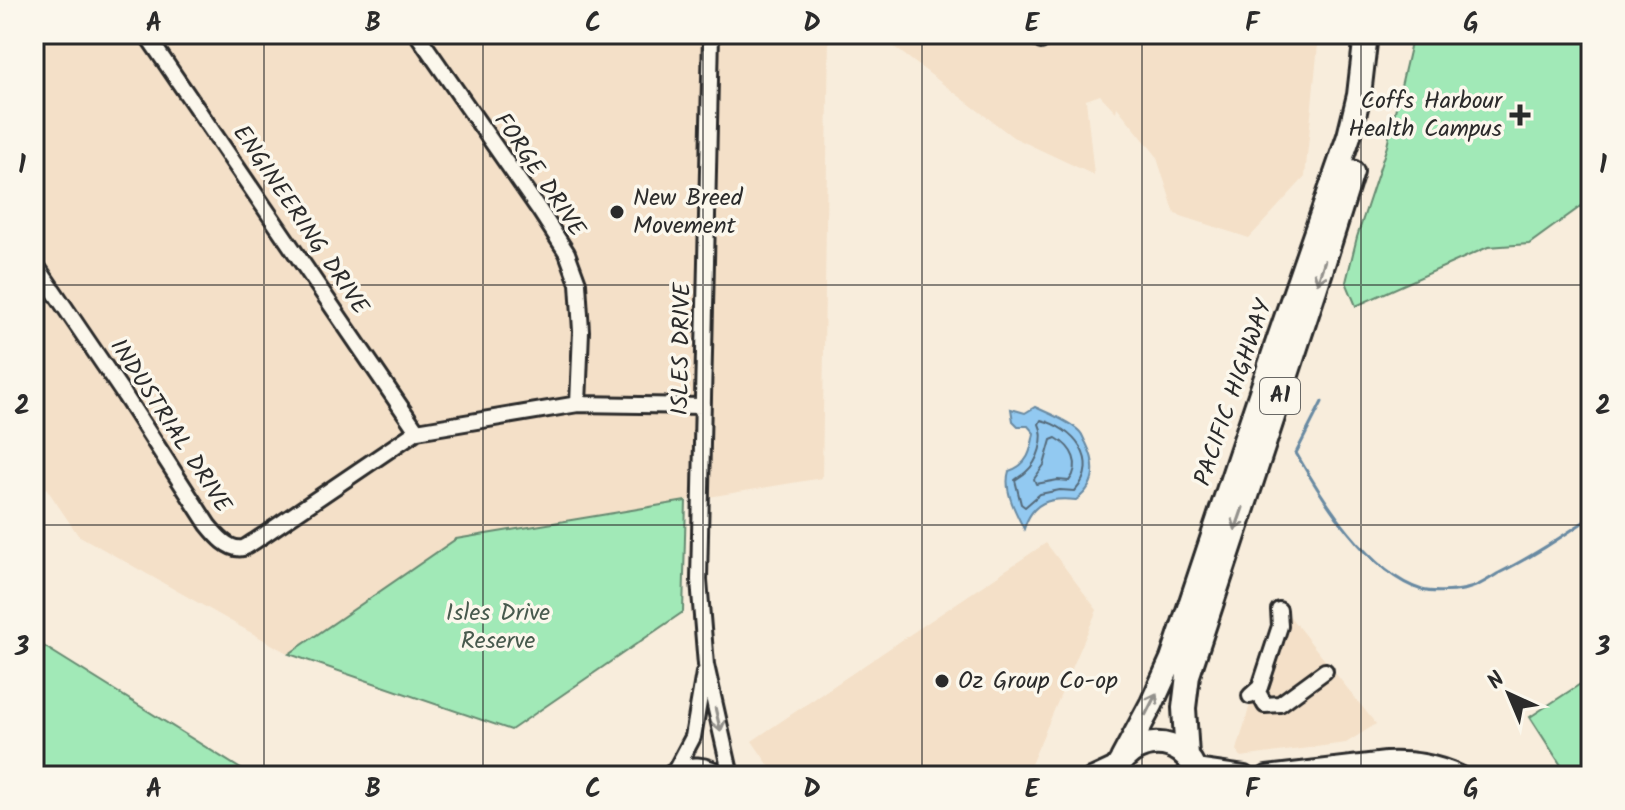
<svg xmlns="http://www.w3.org/2000/svg" width="1625" height="810" font-family="Kalam,sans-serif">
<rect width="100%" height="100%" fill="#f8eddc"/>
<filter id="ink" filterUnits="userSpaceOnUse"><feTurbulence type="fractalNoise" baseFrequency=".0125" numOctaves="2"/><feDisplacementMap in="SourceGraphic" scale="16" xChannelSelector="R" yChannelSelector="G"/><feConvolveMatrix kernelMatrix="1 2 1 2 8 2 1 2 1" color-interpolation-filters="sRGB"/></filter>
<g filter="url(#ink)">
<!-- built -->
<path fill="#f4e0c8" d="M34,34H829L822,478L456,539L289,654L78,535L34,470Z
M877,34H1319L1305,177L1249,238L1175,214L1156,155L1117,107L1116,112L1100,95L1086,100L1094,175L1013,137Z
M1046,543L1097,610L1026,776H776L752,741Z
M1283,608L1376,724L1346,743L1241,757L1237,750L1255,687Z"/>
<!-- green -->
<path fill="#a1e9b7" stroke="#668a71" stroke-width="2" d="M1413,34H1591V199L1529,244L1488,247L1356,306L1346,282L1357,237L1387,146Z
M686,501L683,612L511,730L289,654L456,539Z
M34,640L252,776H34Z
M1591,677V776H1570L1566,773L1530,717Z"/>
<!-- water -->
<path fill="#92c9f1" stroke="#698aa2" stroke-width="2" d="M1035,407C1048,413 1071,422 1080,432C1083,435 1084,440 1086,443C1097,465 1097,485 1076,500C1049,497 1032,502 1024,529C1016,513 1003,490 1009,471C1028,465 1031,451 1034,433L1028,426H1018L1013,421L1011,409L1025,413Z"/>
<g fill="none" stroke-linecap="round" stroke-linejoin="round">
<!-- shore -->
<path stroke="#546a7a" stroke-width="2" d="M1041,420C1073,428 1102,461 1075,491L1060,490L1040,494L1025,507L1021,504L1015,480C1019,477 1023,475 1026,472C1038,462 1046,438 1039,424Z
M1056,438C1072,447 1082,465 1069,481L1058,480L1036,484L1034,479L1044,465L1051,440Z"/>
<!-- stream -->
<path stroke="#698aa2" stroke-width="3" d="M1322,402L1296,453C1323,500 1368,573 1422,590C1432,593 1459,592 1470,588C1479,586 1489,579 1497,574C1530,558 1560,538 1591,517"/>
<!-- minor casing -->
<g stroke="#2b2b2b" stroke-width="20">
<path id="minor" d="M146,34L417,431
M417,34L540,211L567,253L578,283L581,331L578,404
M711,34L699,580L706,665L731,776
M1041,41V34
M34,262L125,396L208,525C216,535 229,551 243,548C247,547 251,543 255,541L417,431L578,404L702,406
M1257,690L1265,705L1280,704L1325,671
M1250,696L1260,687L1280,626L1279,610
M675,771L693,737L704,673
M671,773C689,762 707,763 723,776
M1091,776L1119,763"/>
</g>
<!-- major casing -->
<g stroke="#2b2b2b" stroke-width="24">
<path id="major" d="M1195,769L1244,776
M1267,776L1386,762C1413,761 1435,764 1460,776"/>
</g>
<!-- highway casing -->
<g stroke="#2b2b2b" stroke-width="28">
<path id="highway" d="M1187,756L1184,708L1188,675L1320,274L1352,172
M1122,759L1152,703L1172,659L1278,341L1349,136L1359,95L1366,34
M1113,776C1129,734 1185,732 1197,776"/>
</g>
<!-- minor -->
<use href="#minor" stroke="#fbf7ec" stroke-width="14"/>
<!-- major -->
<use href="#major" stroke="#fbf7ec" stroke-width="18"/>
<!-- highway -->
<use href="#highway" stroke="#fbf7ec" stroke-width="22"/>
</g>
<!-- one-way arrows -->
<defs><path id="oneway-shaft" d="M-6 0H5M1.5-3L5.5 0L1.5 3" fill="none" stroke-width="1.6" stroke-linecap="round" stroke-linejoin="round" transform="scale(2)"/></defs>
<g stroke="#93918c">
<use href="#oneway-shaft" transform="translate(1321 272) rotate(108)"/>
<use href="#oneway-shaft" transform="translate(1239 519) rotate(109)"/>
<use href="#oneway-shaft" transform="translate(1151 704) rotate(-63)"/>
<use href="#oneway-shaft" transform="translate(718 720) rotate(77)"/>
</g>
</g>
<!-- grid -->
<path fill="none" stroke="#2b2b2b" stroke-width="2" stroke-opacity="0.55" d="M264,34V776M483,34V776M703,34V776M922,34V776M1142,34V776M1361,34V776M34,285H1591M34,525H1591"/>
<!-- markers -->
<g fill="#2b2b2b" stroke="#fbf7ec" stroke-width="3">
<path d="M1516 103h8v8h8v8h-8v8h-8v-8h-8v-8h8z"/>
<circle cx="617" cy="212" r="8"/>
<circle cx="942" cy="681" r="8"/>
</g>
<g text-anchor="middle" dominant-baseline="central" stroke-width="7" stroke-linejoin="round" paint-order="stroke">
<!-- shield labels -->
<rect fill="#fbf7ec" stroke="#696865" stroke-width="2" x="1260" y="378" width="40" height="36" rx="6"/>
<g font-size="22" font-weight="bold" fill="#2b2b2b">
<text x="1280" y="396">A1</text>
</g>
<!-- poi labels -->
<g font-size="24" fill="#2b2b2b" stroke="#fbf7ec" text-anchor="start">
<text x="1502" y="101" text-anchor="end">Coffs Harbour<tspan x="1502" dy="28">Health Campus</tspan></text>
<text x="633" y="198">New Breed<tspan x="633" dy="28">Movement</tspan></text>
<text x="958" y="681">Oz Group Co-op</text>
</g>
<!-- street labels -->
<g font-size="24" fill="#2b2b2b" stroke="#fbf7ec">
<text transform="translate(539 175) rotate(56)">FORGE DRIVE</text>
<text transform="translate(300 220) rotate(56)">ENGINEERING DRIVE</text>
<text transform="translate(682 349) rotate(-89)">ISLES DRIVE</text>
<text transform="translate(1234 393) rotate(-71)">PACIFIC HIGHWAY</text>
<text transform="translate(170 426) rotate(57)">INDUSTRIAL DRIVE</text>
</g>
<!-- park labels -->
<g font-size="24" fill="#485a4e" stroke="#fbf7ec">
<text x="498" y="613">Isles Drive<tspan x="498" dy="28">Reserve</tspan></text>
</g>
</g>
<!-- margin -->
<rect width="1625" height="810" fill="none" stroke="#fbf7ec" stroke-width="88"/>
<!-- north arrow -->
<g transform="translate(1509 694) rotate(316)" stroke="#fbf7ec" stroke-width="6" paint-order="stroke">
<path d="M0-6L14 30L0 20L-14 30Z" fill="#2b2b2b"/>
<text y="-12" font-size="22" font-weight="bold" text-anchor="middle" fill="#2b2b2b">N</text>
</g>
<rect x="44" y="44" width="1537" height="722" fill="none" stroke="#2b2b2b" stroke-width="3"/>
<g font-size="26" text-anchor="middle" font-weight="bold" fill="#2b2b2b">
<text x="154" y="31">A</text>
<text x="373" y="31">B</text>
<text x="593" y="31">C</text>
<text x="812" y="31">D</text>
<text x="1032" y="31">E</text>
<text x="1252" y="31">F</text>
<text x="1471" y="31">G</text>
<text x="22" y="173">1</text>
<text x="1603" y="173">1</text>
<text x="22" y="414">2</text>
<text x="1603" y="414">2</text>
<text x="22" y="655">3</text>
<text x="1603" y="655">3</text>
<text x="154" y="797">A</text>
<text x="373" y="797">B</text>
<text x="593" y="797">C</text>
<text x="812" y="797">D</text>
<text x="1032" y="797">E</text>
<text x="1252" y="797">F</text>
<text x="1471" y="797">G</text>
</g>
</svg>
